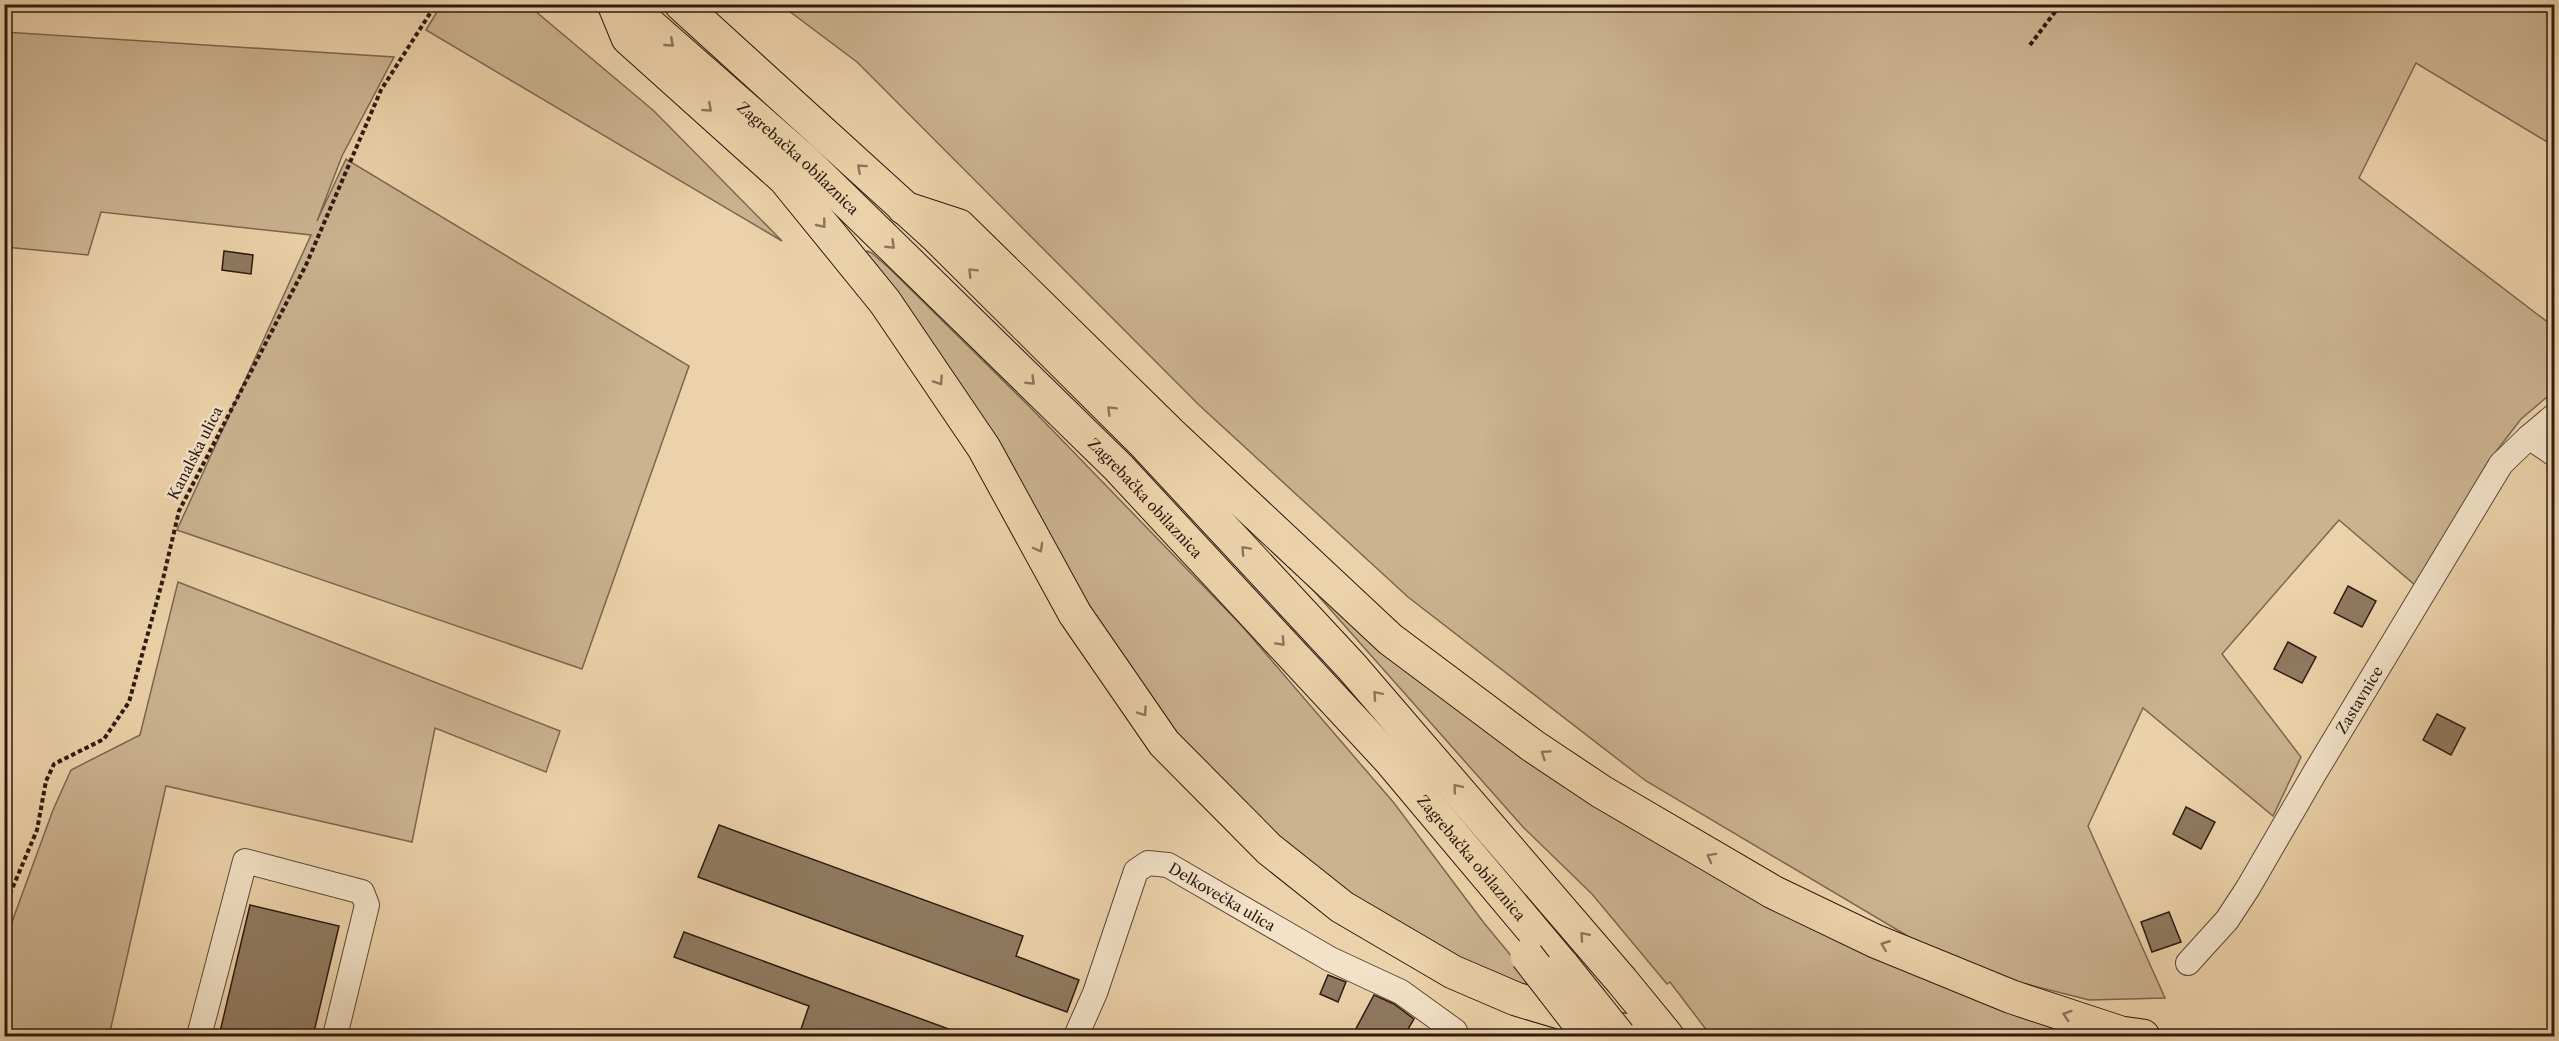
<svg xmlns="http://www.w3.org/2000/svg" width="2559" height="1041" font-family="'Libre Caslon Text',serif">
<rect width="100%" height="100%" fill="#ecd2aa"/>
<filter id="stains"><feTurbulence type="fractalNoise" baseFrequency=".00333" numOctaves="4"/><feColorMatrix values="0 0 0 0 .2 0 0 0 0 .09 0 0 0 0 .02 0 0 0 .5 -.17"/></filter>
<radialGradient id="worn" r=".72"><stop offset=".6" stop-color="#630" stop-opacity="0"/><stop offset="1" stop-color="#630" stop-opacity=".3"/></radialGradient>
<!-- green -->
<path fill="#cbb390" stroke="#7c6750" stroke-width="1.5" d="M441,5H528L654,111L782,241L426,30Z
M781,5H2554V146L2416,63L2359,178L2554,327V391L2521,419L2488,462L2415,585L2339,520L2222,654L2301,757L2273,816L2143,708L2088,826L2165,998L2089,1000L2003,978L1916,941L1646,781L1408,597L1199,405L857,62Z
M4,32L394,57L342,156L317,221L346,159L689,366L582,669L177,530L311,235L101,212L88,255L5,247Z
M867,251L872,253L890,269L1028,405L1242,626L1394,803L1484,923L1542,993L1472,966L1377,914L1261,826L1150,704L866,254Z
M178,582L560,731L546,772L435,728L412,842L166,786L109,1036H5V941L53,810L71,770L140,735Z
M1306,582L1515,747L2102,1036H1711L1670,982L1667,984L1592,894L1523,827Z"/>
<!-- building -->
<path fill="#907a61" stroke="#2c1b11" stroke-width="1.5" d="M224,251L253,255L251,274L222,270Z
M2348,586L2376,601L2362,627L2334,613Z
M2288,642L2316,657L2302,683L2274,669Z
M2437,714L2465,728L2451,755L2423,740Z
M2186,807L2215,822L2201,849L2173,834Z
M719,825L1023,936L1016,956L1079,980L1067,1012L698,877Z
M250,905L339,926L313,1036H219Z
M2169,912L2181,942L2152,952L2141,922Z
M684,932L965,1035V1036H821L801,1029L809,1006L674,957Z
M1328,975L1346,982L1338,1002L1320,994Z
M1374,995L1394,1004L1414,1019L1404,1036H1352Z"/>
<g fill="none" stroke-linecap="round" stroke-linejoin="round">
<!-- minor casing -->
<g stroke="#5c4937" stroke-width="26">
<g id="minor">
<path d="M2529,437L2554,416"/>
<path id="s1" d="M2188,963L2227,920L2248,888L2314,774L2501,464L2529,437L2554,454"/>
<path d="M199,1036L245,861L362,892L367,905L335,1036"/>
<path id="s2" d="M1076,1036L1095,993L1136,871L1148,863L1168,865L1330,959L1401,992L1455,1031L1452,1036"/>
</g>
</g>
<!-- highway casing -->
<g stroke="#2c1b11" stroke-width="35">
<g id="highway">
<path d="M614,4L628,38L785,179L885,302L984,448L1075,614L1164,743L1269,849L1342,907L1453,972L1516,999L1617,1029L1659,1036"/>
<path id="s3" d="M626,4L808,164L1118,467L1389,759L1563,966"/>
<path d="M681,4L936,236L1144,443L1352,667L1622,981L1667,1036"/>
<path d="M904,208L959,226L1171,434L1390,639L1533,746L1602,792L1773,892L1875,941L2012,997L2121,1033L2143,1036"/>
</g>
</g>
<!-- path -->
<path stroke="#2c1b11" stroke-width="4" stroke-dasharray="4.5 3" stroke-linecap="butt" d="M2030,45L2061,4
M4,908L37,830L46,781L54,764L104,739L129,702L163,579L179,511L306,265L381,90L436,4"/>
<!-- minor -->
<use href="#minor" stroke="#f3e2c8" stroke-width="24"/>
<!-- highway -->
<use href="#highway" stroke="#ecd2aa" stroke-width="33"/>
<!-- highway-bridge casing -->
<g stroke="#2c1b11" stroke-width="35" stroke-linecap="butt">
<path id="highway-bridge" d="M1527,956L1589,1036
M1563,966L1619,1036"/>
</g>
<!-- highway-bridge -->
<use href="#highway-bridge" stroke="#ecd2aa" stroke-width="33"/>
</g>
<!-- one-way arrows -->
<defs><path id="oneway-chevron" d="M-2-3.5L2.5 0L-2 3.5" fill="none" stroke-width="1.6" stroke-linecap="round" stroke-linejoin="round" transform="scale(1.5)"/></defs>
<g stroke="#8c765e">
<use href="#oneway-chevron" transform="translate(670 43) rotate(41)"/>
<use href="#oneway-chevron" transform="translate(708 108) rotate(41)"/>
<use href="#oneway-chevron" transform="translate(861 168) rotate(-138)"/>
<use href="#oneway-chevron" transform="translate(822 224) rotate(51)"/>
<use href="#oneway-chevron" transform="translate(891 245) rotate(44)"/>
<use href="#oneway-chevron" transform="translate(972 272) rotate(-135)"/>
<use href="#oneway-chevron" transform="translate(939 381) rotate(56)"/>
<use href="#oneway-chevron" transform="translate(1031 381) rotate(44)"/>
<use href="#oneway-chevron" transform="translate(1111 410) rotate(-135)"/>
<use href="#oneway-chevron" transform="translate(1039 548) rotate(61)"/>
<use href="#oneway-chevron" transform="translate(1245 550) rotate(-133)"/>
<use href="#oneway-chevron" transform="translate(1281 642) rotate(47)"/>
<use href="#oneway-chevron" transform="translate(1377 695) rotate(-131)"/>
<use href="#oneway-chevron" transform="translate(1143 712) rotate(55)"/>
<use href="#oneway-chevron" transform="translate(1545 754) rotate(-146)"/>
<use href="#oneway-chevron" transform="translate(1457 788) rotate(-130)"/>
<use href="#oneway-chevron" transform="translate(1711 857) rotate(-151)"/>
<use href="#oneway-chevron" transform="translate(1584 936) rotate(-131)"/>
<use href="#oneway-chevron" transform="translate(1885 945) rotate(-158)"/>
<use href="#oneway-chevron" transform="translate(2067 1015) rotate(-162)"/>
</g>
<g text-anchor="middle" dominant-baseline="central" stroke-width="5" stroke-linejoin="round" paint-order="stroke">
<!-- street labels -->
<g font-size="15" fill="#2c1b11" stroke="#f3e2c8">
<text stroke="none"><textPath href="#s3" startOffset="231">Zagrebačka obilaznica</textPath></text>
<text transform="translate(195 453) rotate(-63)">Kanalska ulica</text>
<text stroke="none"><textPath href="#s3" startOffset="717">Zagrebačka obilaznica</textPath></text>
<text stroke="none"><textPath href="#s1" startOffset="315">Zastavnice</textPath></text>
<text stroke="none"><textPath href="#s3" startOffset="1203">Zagrebačka obilaznica</textPath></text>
<text stroke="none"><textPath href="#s2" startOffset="273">Delkovečka ulica</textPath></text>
</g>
</g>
<!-- margin -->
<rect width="2559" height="1041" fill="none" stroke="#ecd2aa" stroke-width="24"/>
<rect x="6" y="6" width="2547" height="1029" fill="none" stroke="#2c1b11" stroke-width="3"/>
<rect x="12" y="12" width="2535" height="1017" fill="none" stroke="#2c1b11" stroke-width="1.5"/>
<rect width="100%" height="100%" filter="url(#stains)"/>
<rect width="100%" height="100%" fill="url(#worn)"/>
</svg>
